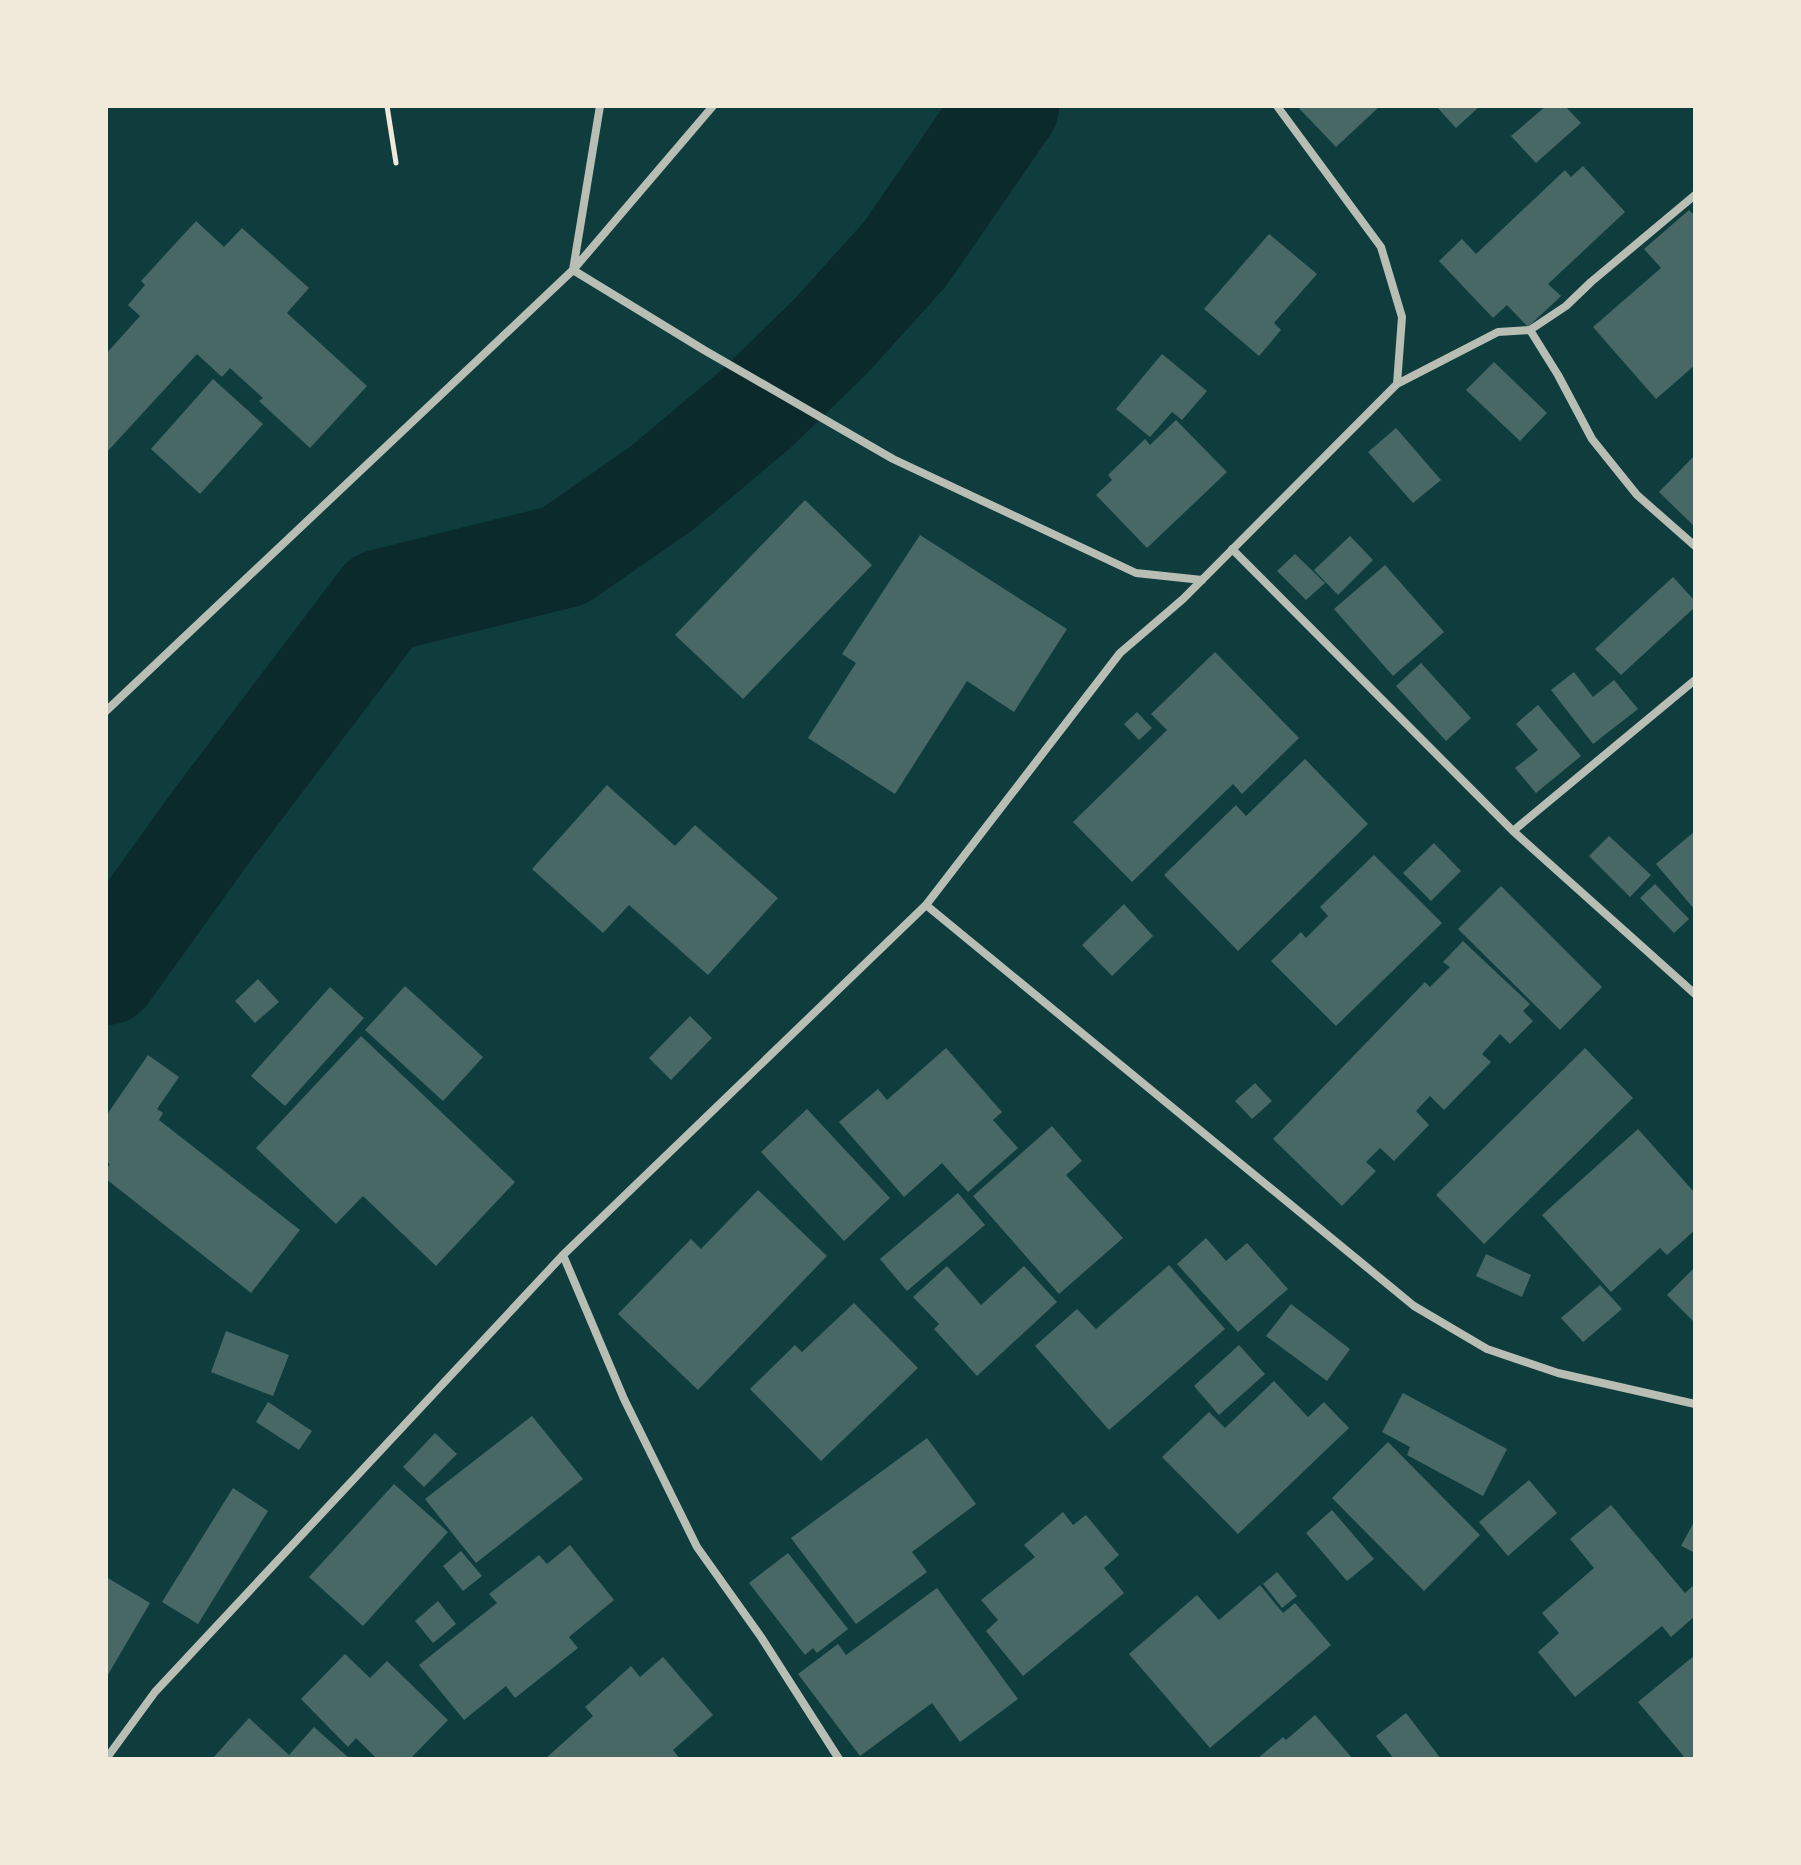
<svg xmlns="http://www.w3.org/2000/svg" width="1801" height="1865" font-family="'Asap Condensed',sans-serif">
<rect width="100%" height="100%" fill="#0f3d3e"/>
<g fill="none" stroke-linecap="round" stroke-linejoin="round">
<!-- river -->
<path stroke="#0a2a2b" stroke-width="104" d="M106,973L213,824L382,601L564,556L662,488L757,408L831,336L905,254L1007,106"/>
</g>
<!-- building -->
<path fill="#486865" d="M1297,106H1380L1336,147Z
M1436,106H1480L1456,128Z
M1546,106H1565L1581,123L1536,163L1511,136Z
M1583,166L1625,212L1548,284L1561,296L1528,327L1507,305L1493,318L1439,261L1462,239L1476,254L1565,170L1571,177Z
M1689,210L1695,216V365L1656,399L1593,327L1661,268L1644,249Z
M196,221L224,247L242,228L309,288L287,313L367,386L310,448L259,401L263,398L230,368L222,377L197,354L106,453V354L140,316L128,305L145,285L141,281Z
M1269,234L1317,274L1274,323L1281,330L1259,356L1204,309Z
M1162,354L1207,391L1182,420L1172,412L1150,437L1116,409Z
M1494,362L1547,413L1520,441L1466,390Z
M213,379L263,424L200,494L151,449Z
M1176,420L1227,472L1147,548L1096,495L1112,480L1108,475L1145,439L1150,445Z
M1396,428L1441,480L1413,503L1368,452Z
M1695,455V527L1659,492Z
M805,500L872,565L743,699L675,635Z
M920,535L1067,629L1014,712L967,681L895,794L808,738L856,663L842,654Z
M1350,536L1373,560L1338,595L1314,570Z
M1295,554L1325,583L1306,600L1277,571Z
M1385,565L1444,632L1393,676L1334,609Z
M1673,577L1695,601V607L1621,675L1595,649Z
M1215,652L1299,738L1242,794L1233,784L1132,882L1073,822L1167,730L1151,714Z
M1421,663L1471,718L1446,741L1396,686Z
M1574,672L1593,697L1614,680L1638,709L1593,744L1551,690Z
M1538,705L1581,756L1536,793L1515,768L1538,750L1516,724Z
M1137,712L1152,728L1139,740L1124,724Z
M1305,759L1368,824L1238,951L1164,875L1236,805L1246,816Z
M607,785L675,846L695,825L778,898L708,975L629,905L603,933L532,869Z
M1695,831V910L1656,864Z
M1609,836L1651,875L1630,897L1589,856Z
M1434,843L1461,871L1431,901L1403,873Z
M1374,855L1442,923L1336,1026L1271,961L1301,932L1306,938L1328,916L1320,907Z
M1655,884L1689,919L1674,933L1640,898Z
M1501,886L1602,987L1560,1030L1458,929Z
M1124,904L1153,936L1112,976L1082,945Z
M1463,941L1530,1004L1523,1011L1533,1021L1510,1044L1500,1034L1482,1054L1491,1062L1444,1110L1430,1096L1416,1111L1429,1125L1394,1161L1380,1148L1366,1162L1376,1171L1342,1206L1273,1139L1425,982L1430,987L1450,967L1443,962Z
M258,979L279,1002L255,1023L235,1001Z
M405,986L483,1057L443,1101L365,1030Z
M330,987L364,1018L285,1106L251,1076Z
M690,1016L712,1038L671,1080L649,1058Z
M361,1036L515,1182L436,1266L363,1196L336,1224L256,1148Z
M946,1048L1002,1112L993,1120L1018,1148L968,1192L942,1163L904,1197L839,1122L878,1089L887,1100Z
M1585,1048L1633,1098L1484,1244L1436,1195Z
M148,1055L179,1077L157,1109L163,1113L159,1120L300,1230L251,1293L106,1179V1170L110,1164L106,1161V1116Z
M1255,1083L1272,1101L1252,1119L1235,1101Z
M807,1109L890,1198L844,1241L761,1152Z
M1052,1126L1082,1161L1066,1175L1123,1238L1059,1294L973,1196Z
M1638,1129L1695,1193V1230L1667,1255L1660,1248L1611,1292L1542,1215Z
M758,1190L827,1256L698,1390L618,1314L691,1239L701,1249Z
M958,1193L985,1225L907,1291L880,1259Z
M1206,1238L1226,1261L1247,1243L1288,1289L1238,1332L1177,1264Z
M1486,1254L1531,1275L1522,1297L1476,1276Z
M1169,1265L1225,1329L1109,1430L1035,1346L1077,1309L1096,1329Z
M947,1266L981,1305L1024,1266L1057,1302L977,1376L934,1329L939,1324L913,1297Z
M1695,1267V1323L1667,1295Z
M1600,1285L1622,1309L1583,1342L1561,1318Z
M854,1303L918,1368L821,1461L750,1389L795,1345L802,1352Z
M1291,1304L1350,1349L1327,1381L1266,1336Z
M226,1331L289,1355L273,1396L211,1372Z
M1239,1345L1265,1374L1219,1415L1194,1386Z
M1274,1381L1308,1417L1324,1402L1349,1428L1238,1534L1162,1457L1209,1412L1225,1428Z
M1403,1393L1507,1449L1483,1496L1407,1455L1410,1447L1382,1432Z
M268,1402L312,1431L299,1450L256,1422Z
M532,1416L583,1479L476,1563L425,1499Z
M435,1433L457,1454L424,1487L403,1467Z
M927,1438L976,1504L912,1552L927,1572L856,1624L791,1538Z
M1388,1442L1480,1535L1424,1591L1332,1498Z
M1529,1480L1557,1513L1508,1556L1479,1522Z
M394,1484L448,1532L363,1626L309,1577Z
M233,1488L268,1511L198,1624L162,1602Z
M1611,1505L1685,1593L1695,1584V1616L1671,1637L1662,1626L1575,1697L1538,1652L1559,1633L1542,1613L1594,1568L1570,1539Z
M1332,1510L1374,1559L1347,1581L1306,1533Z
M1063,1512L1073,1525L1086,1515L1119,1555L1104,1568L1124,1593L1023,1676L986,1631L998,1620L981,1600L1035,1557L1024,1545Z
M1695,1520V1553L1681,1546Z
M570,1545L614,1600L569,1637L578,1648L515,1698L506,1686L464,1720L419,1665L497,1603L489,1594L539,1555L547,1564Z
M461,1551L482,1576L463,1591L443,1566Z
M788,1553L848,1629L817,1653L813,1648L805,1655L749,1583Z
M1277,1572L1297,1596L1282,1608L1263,1584Z
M106,1577L150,1603L106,1678Z
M1260,1585L1283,1613L1295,1603L1331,1645L1210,1748L1129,1654L1197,1595L1219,1620Z
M937,1588L1018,1699L960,1742L932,1703L860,1756L798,1674L838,1644L846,1655Z
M438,1601L456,1624L433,1643L415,1621Z
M345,1654L370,1678L387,1661L448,1720L410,1759H377L356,1738L348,1747L301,1699Z
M1695,1655V1759H1686L1638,1702Z
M663,1657L713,1715L673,1750L680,1759H545L593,1716L585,1707L631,1666L640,1677Z
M1406,1713L1441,1759H1394L1376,1736Z
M1315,1715L1353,1759H1257L1283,1737L1286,1740Z
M249,1718L289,1755L314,1727L350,1759H212Z"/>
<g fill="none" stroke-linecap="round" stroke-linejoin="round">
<!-- path -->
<path stroke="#f1e9da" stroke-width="5" d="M387,106L396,163"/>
<!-- minor -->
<path stroke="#b8beb3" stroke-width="8" d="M600,106L573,270L704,350L893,459L1136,573L1202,580
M1530,330L1558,375L1592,439L1637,495L1695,546
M1397,384L1498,332L1530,330L1566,306L1591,282L1695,195
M1232,549L1513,831L1695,994
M106,711L573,270L713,106
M1513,831L1695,680
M926,905L1414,1306L1487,1349L1558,1373L1695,1404
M563,1255L624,1399L697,1547L761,1637L839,1759
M106,1759L155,1692L563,1255L926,905L1120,653L1183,599L1397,384L1402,317L1381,247L1277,106"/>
</g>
<!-- border -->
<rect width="1801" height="1865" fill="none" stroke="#f1e9da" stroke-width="216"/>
</svg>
